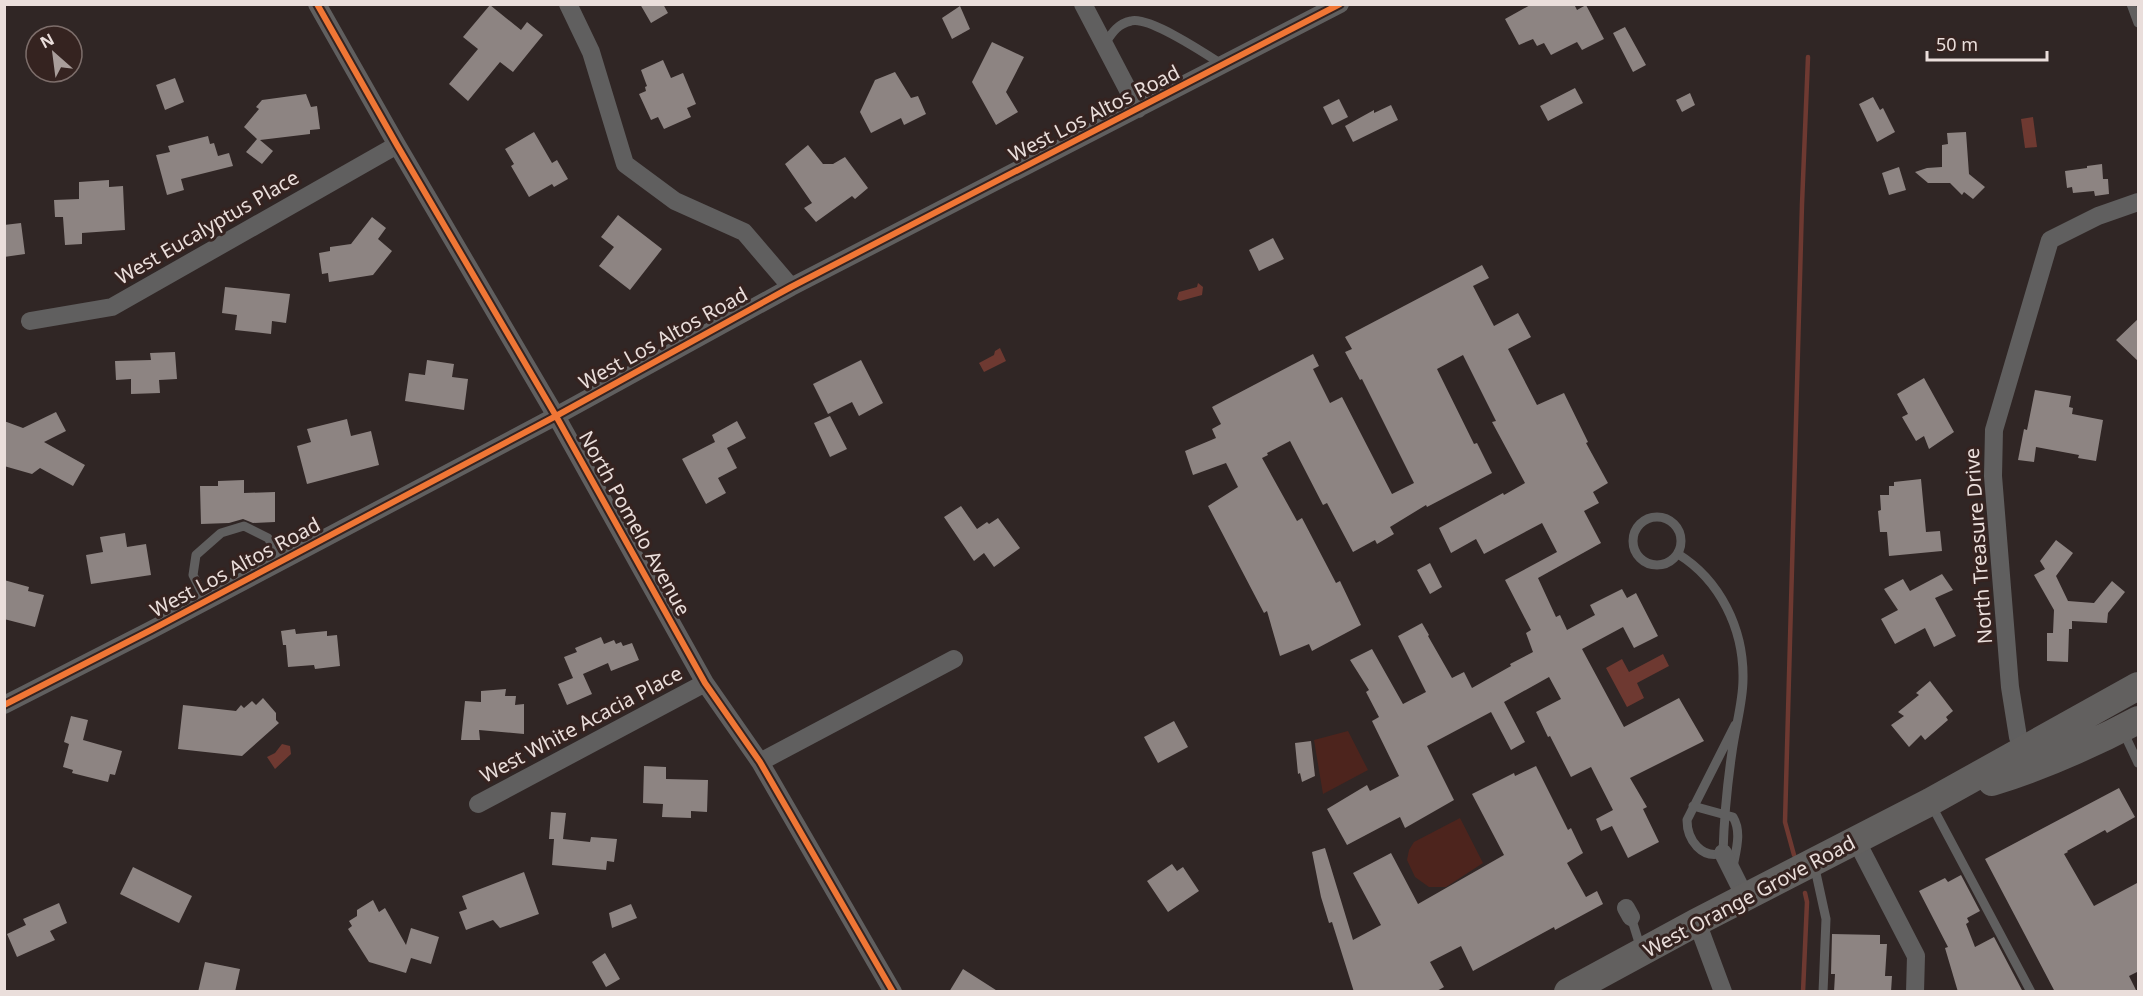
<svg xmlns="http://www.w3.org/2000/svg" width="2143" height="996" font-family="'Noto Sans',sans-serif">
<rect width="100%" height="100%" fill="#302625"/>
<!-- green -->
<path fill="#4d241d" d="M1348,731L1368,770L1323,794L1314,740Z
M1460,818L1483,863L1446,887H1429L1415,877L1407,860L1409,850L1414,842Z"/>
<!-- water -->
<path fill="#6e3931" d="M2033,117L2037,147L2025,148L2021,119Z
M1198,283L1203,287L1202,295L1180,301L1177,299L1179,292L1197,287Z
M1000,348L1006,361L984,372L979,363L994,355L995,351Z
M1663,654L1669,666L1637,683L1644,698L1627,707L1606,668L1622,659L1629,672Z
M282,744L290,746L291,754L275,769L267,757L275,753Z"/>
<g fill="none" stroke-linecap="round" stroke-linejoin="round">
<!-- stream -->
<path stroke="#6e3931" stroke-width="4.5" d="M1794,855L1785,822L1802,204L1808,57
M1803,992L1807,902L1805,893"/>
</g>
<!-- building -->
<path fill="#8d8482" d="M640,4H663L668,13L651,23Z
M1532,4H1574L1577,10L1586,5L1604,39L1582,50L1577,42L1551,55L1544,43L1537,46L1533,39L1519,45L1505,19Z
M490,5L521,30L527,22L543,35L513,72L500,62L468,101L449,84L478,49L463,37Z
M960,6L970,29L952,39L942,18Z
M1625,27L1646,65L1633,72L1613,33Z
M992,42L1024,57L1006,92L1018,112L996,125L972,82Z
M663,60L671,78L683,73L696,104L687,108L691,117L664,129L658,117L651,120L639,94L646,91L645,87L647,86L641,70Z
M895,72L911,98L918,96L926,114L904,125L901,118L871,133L860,112L875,80Z
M175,78L184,102L165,110L156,85Z
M1575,88L1583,103L1548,121L1540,106Z
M1690,93L1695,105L1682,112L1676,100Z
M306,94L311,107L317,106L320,129L310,130V134L260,140L273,151L262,164L246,152L257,139L244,127L259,109L256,107L262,100Z
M1873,97L1880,110L1883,108L1895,132L1877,142L1859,104Z
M1339,99L1348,117L1332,125L1323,107Z
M1391,105L1398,120L1353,142L1345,126L1374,110V113Z
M534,132L552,163L557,160L568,179L554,187L552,184L529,197L511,166L514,164L505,149Z
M1966,132L1969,174L1985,187L1973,199L1964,192L1962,195L1950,183H1928L1915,172L1927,168L1942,167V145L1948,144L1947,133Z
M208,136L210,144L214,143L218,156L229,153L233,166L181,179L184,190L167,195L156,155L170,152L168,146Z
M808,145L823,164H833L845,157L868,188L855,199L852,196L816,222L804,208L812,203L785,164Z
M2102,164L2103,179H2108L2109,194L2095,196L2094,191L2073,193L2072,187L2067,188L2065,171L2087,168V166Z
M1899,167L1906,190L1889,195L1882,173Z
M109,180V187L123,186L125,230L82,233V244L65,245L63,217H55L54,200L79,199V182Z
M618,215L662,249L630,290L599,266L614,247L601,237Z
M372,217L386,228L378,239L392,251L373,275L329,282L328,273L322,274L319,253L330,251V247L351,244Z
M21,223L25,254L4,257V225Z
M1273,238L1284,259L1259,271L1249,250Z
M1482,265L1489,278L1473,286L1494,326L1518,313L1531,337L1508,349L1537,405L1564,393L1588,442L1586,443L1608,483L1593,492L1599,503L1584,511L1601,543L1538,578L1556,617L1560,615L1567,630L1595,615L1590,605L1622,589L1627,598L1636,593L1658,636L1634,648L1623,627L1582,649L1624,727L1679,698L1704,741L1630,778L1647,807L1643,809L1659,842L1628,858L1612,826L1601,831L1596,819L1613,810L1591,767L1571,777L1550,736L1548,737L1536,712L1561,699L1549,677L1504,702L1525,742L1511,750L1491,712L1427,746L1454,800L1405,828L1400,817L1347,845L1327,809L1367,785L1370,791L1399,776L1372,721L1379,717L1366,692L1369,690L1350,660L1372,649L1403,704L1426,692L1398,636L1422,623L1429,635L1428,636L1452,678L1464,672L1472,688L1511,666L1510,664L1533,652L1526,633L1531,630L1505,580L1557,552L1542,523L1484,554L1476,539L1451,553L1439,528L1503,493L1504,495L1525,483L1492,422L1496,421L1463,355L1437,369L1474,444L1477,443L1492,473L1427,507L1426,505L1390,527L1394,534L1377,544L1375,540L1353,552L1327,503L1323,505L1290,441L1267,453L1268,455L1262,458L1297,521L1302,518L1336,583L1340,581L1361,625L1312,651L1309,644L1280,656L1267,611L1264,613L1208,506L1238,487L1226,463L1193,475L1185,451L1216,438L1212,429L1221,424L1212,407L1313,354L1319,366L1313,369L1330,403L1342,397L1392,494L1414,483L1362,379L1360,380L1345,352L1352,349L1345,337Z
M225,287L290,294L286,323L272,321L271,334L235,330L237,315L222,313Z
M2139,318V362L2116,340Z
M175,352L177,379L159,380L160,393L131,394V379L116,380L115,361L151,360L150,353Z
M427,360L454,364L452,377L468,379L464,410L405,401L409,373L425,375Z
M861,360L883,403L859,416L852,402L828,414L813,384Z
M1924,378L1954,432L1929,449L1924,436L1916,441L1902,417L1908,414L1897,394Z
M2035,390L2071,396L2069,407L2073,408L2072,414L2103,420L2096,461L2078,458L2079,455L2036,447L2034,462L2018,460L2024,429L2027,430Z
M56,412L66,431L44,442L85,465L73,486L40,468L32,474L4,466V421L23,428Z
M830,416L847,449L830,457L814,423Z
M347,419L351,436L371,431L379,465L307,484L297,446L311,442L307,429Z
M737,421L746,438L727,448L737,468L718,478L726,493L706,504L682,459L715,442L712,435Z
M1921,479L1926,532L1940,531L1942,551L1889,556L1887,532H1880L1878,511L1881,510L1880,495H1889V486H1894V482Z
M244,480V493L275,492V522L253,523L243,519L229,523L201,524L200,486H218V481Z
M961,506L977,529L987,522L989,524L998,518L1020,548L994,567L984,553L974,561L944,517Z
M125,533L127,547L146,544L151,575L91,584L86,555L103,552L100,537Z
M2056,540L2073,553L2056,576L2068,601L2094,603L2112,581L2125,592L2108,613L2107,623L2072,621V629H2069L2068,662L2047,661V633H2053L2054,610L2034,575L2045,569L2040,561Z
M1430,563L1442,587L1430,594L1417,570Z
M1942,574L1953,590L1935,598L1956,636L1934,647L1925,628L1895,644L1881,619L1898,610L1884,589L1903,579L1910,591Z
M4,580L29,587L28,591L44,595L35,627L4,619Z
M295,629L296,634L327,631V636L337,635L340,666L315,669L314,665L288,667L286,645H283L281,631Z
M601,637L604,644L614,640L616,644L621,642L623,646L632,643L639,660L611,671L608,663L583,674L592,694L567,705L558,684L573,678L564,657L577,652L575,648Z
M1930,681L1953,711L1946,717L1948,720L1925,740L1921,735L1909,747L1891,725L1904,716L1898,712L1919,695L1916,693Z
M506,689L505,696H516L515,705L524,704V734L479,730L480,740H461L465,701L481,702V691Z
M263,698L276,713V720L279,723L242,756L178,749L183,705L236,711L241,705L244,708L252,701L256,705Z
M71,716L88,720L83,740L122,751L115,775L110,774L108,782L72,773L73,770L63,767L69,744L64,742Z
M1174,721L1188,747L1158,763L1144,737Z
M1311,741L1315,776L1302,782L1300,773L1298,774L1295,743Z
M644,766L666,767V779L708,780L707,812L691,811V818L662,817L663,804L643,803Z
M1536,766L1568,830L1571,828L1583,853L1567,863L1586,897L1597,891L1603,904L1555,930L1554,927L1473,971L1461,946L1430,962L1444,987L1435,992H1354L1332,922L1329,923L1321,897L1312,852L1325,848L1353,940L1381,925L1353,873L1391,853L1418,904L1504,855L1472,794L1514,773L1515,776Z
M2119,788L2135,817L2107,833L2105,830L2067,851L2068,852L2064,854L2094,906L2139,882V971L2129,976L2137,992H2055L1985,859Z
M551,812L566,813L563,839L590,842L591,837L617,839L614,862L607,861L606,870L552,865L554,839H549Z
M1172,864L1177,871L1183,867L1199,891L1168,912L1147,881Z
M133,867L192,896L179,923L120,894Z
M524,872L539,914L500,928L493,920L466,930L459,912L467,909L462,896Z
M1961,875L1980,911L1967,918L1969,922L1966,924L1975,947L1994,937L2023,992H1958L1945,948L1948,947L1919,891L1945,878L1948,882Z
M373,900L379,912L385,908L406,945L411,928L439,937L431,964L411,958L406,973L369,962L348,929L352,926L349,921L357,916V910Z
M59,903L67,923L50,931L55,940L17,957L7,934L26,925L23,919Z
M631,904L637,918L612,928L609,913Z
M1832,934L1880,935V944H1887L1885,976H1892L1891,992H1834L1835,974H1831Z
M605,953L620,979L606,987L592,962Z
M205,962L240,969L235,992H198Z
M963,969L999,992H949Z"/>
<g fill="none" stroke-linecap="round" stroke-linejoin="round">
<!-- lane -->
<path stroke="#605f5f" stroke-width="9" d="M2131,4L2138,23
M1104,45C1112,33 1117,24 1131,21C1149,16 1206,54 1223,65
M1633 541a24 24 0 1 1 48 0a24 24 0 1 1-48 0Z
M1678,554C1720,580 1744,629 1743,679C1743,703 1735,728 1732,752C1727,786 1724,819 1723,853C1702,860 1687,840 1687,820L1735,725
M206,601L193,575L196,555L221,533L244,526L268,538L282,561
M2123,731L2138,763
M1693,806L1733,817C1742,832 1736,850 1733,867
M1932,806L2031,992
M1814,864L1826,919L1823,992
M1631,917L1641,949"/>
<!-- street -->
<path stroke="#605f5f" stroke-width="18" d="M317,4L397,145L556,416L705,683L760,762L893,992
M568,4L591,52L625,164L675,201L744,232L791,287
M1083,4L1138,109
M30,321L112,307L397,145
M4,705L151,630L556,416L791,287L1340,4
M2029,756L2018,737L2010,687L1993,476L1994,430L2050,240L2098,216L2138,202
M760,762L954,659
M478,804L705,683
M1856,840L1916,956L1915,992
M1723,853L1745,897
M1626,908L1631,917
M1697,922L1723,992"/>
<!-- primary -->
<path stroke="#62605f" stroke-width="28" d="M1992,782C2043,766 2091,745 2138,720
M1568,992L1697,922L1930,802L2138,686"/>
<!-- cycleway casing -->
<g stroke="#352320" stroke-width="10">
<path id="cycleway" d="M317,4L397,145L556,416L705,683L760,762L893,992
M4,705L151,630L556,416L791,287L1340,4"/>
</g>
<!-- cycleway -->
<use href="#cycleway" stroke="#f07635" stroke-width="6"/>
</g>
<g text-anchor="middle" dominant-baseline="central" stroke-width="6" stroke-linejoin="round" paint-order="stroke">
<!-- street labels -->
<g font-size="20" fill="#eadedb" stroke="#352320">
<text transform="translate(1094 113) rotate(-27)">West Los Altos Road</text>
<text transform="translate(207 227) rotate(-30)">West Eucalyptus Place</text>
<text transform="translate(663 338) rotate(-29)">West Los Altos Road</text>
<text transform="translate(635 523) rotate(61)">North Pomelo Avenue</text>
<text transform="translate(1978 546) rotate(-94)">North Treasure Drive</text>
<text transform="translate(235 567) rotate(-28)">West Los Altos Road</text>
<text transform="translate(581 724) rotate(-28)">West White Acacia Place</text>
<text transform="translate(1749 896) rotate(-28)">West Orange Grove Road</text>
</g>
</g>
<!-- border -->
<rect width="2143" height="996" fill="none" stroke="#eadedb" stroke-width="12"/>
<!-- north arrow -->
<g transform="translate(54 54) rotate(332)"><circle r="28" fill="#352320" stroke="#7d6e6b" stroke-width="1.5"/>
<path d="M0-4.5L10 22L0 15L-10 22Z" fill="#a99e9b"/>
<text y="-9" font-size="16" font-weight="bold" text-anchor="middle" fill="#eadedb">N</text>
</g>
<!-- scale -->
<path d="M1927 51v9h120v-9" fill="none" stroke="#eadedb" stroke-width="3"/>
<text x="1936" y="51" font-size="18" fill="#eadedb" stroke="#352320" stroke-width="4.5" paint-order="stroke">50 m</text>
</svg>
